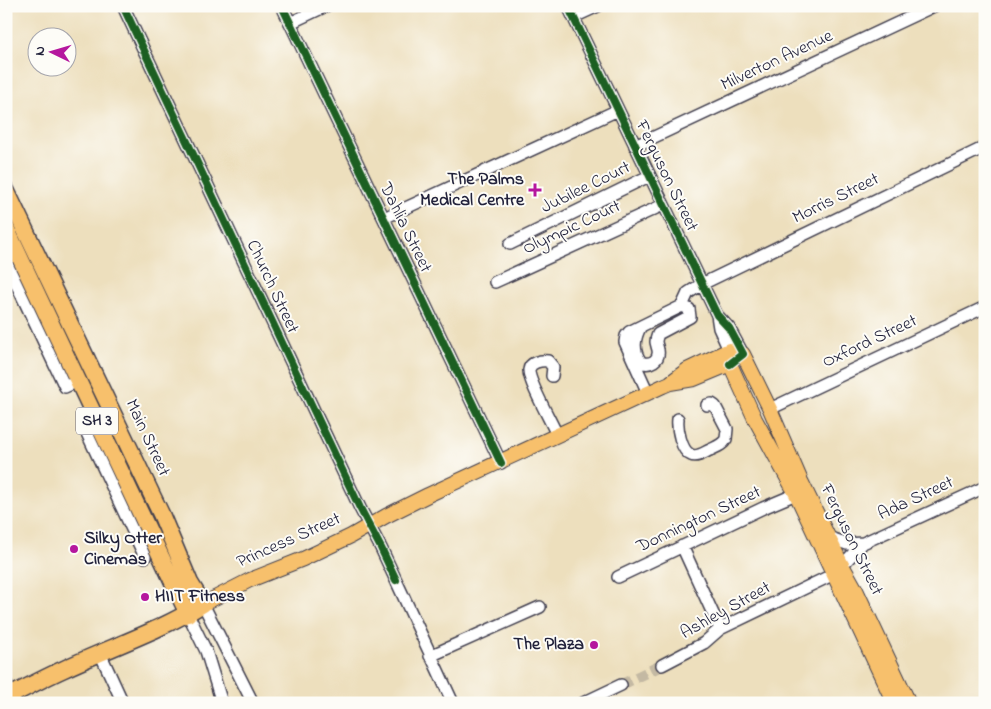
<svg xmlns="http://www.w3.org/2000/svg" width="991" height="709" font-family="'Indie Flower',sans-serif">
<rect width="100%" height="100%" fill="#fdfcf7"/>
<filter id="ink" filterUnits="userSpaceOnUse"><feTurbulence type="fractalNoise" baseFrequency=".02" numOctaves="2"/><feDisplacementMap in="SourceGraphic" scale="10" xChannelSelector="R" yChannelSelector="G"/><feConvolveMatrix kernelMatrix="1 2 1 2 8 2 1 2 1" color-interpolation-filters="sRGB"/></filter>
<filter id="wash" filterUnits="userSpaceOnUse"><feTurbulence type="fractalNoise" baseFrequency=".0096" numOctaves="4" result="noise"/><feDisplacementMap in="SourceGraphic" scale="20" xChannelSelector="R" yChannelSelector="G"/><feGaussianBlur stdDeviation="1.12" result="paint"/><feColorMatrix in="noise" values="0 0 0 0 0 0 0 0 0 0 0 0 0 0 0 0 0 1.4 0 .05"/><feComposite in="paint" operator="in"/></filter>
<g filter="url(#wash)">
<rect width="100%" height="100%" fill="#eddfbd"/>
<!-- green -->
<path fill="#a5be64" stroke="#647050" d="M6,202L150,506L166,548H164L6,215Z"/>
</g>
<g filter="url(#ink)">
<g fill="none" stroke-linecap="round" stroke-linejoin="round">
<!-- minor-tunnel -->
<path stroke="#c4b9a3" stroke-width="11" stroke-dasharray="11 5.5" stroke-linecap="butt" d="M621,685L662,665"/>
<!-- minor casing -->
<g stroke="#403e4e" stroke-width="14">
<path id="minor" d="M123,6L360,508L381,548L453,703
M282,6L501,463
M568,6L717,315L729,328L743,354L740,356
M574,17L598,6
M290,23L326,6
M635,146L934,6
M384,218L618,110
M510,244L649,176
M6,262L65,387L78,381
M495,282L663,205
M717,315L719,328L729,350L730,358
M641,326C634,338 632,350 641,362C650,366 660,360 658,350C658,349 656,343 656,342C656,338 657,337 658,334L690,317L689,309L682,306
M552,376L553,367L548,361C541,360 530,362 529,370C528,381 552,423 557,435
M648,393L625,342L626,336L629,332L682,306L688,293L702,284L985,147
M770,409L985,307
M678,419C677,428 681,451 691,455C697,458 705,452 710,450C716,447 723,445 726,439L727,429L715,406L712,404L707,405
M85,429L145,557
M828,537L847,544L863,543L985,487
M682,546L720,629
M618,577L763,508L796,494
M203,604L253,703
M188,614L206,651L222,703
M100,653L123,703
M430,656L540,607
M662,665L704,643L720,629L834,574L863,543
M6,684L15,703
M583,703L621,685"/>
</g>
<!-- major casing -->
<g stroke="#403e4e" stroke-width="16">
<path id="major" d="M671,382L687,370L729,350L743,354L770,409L801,481L842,565L856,590L909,703
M203,604L250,580L303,559L351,536L386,516L428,495L663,386L670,383L694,379L730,364L755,419L796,494L894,703"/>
</g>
<!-- highway casing -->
<g stroke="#403e4e" stroke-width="19">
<path id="highway" d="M6,190L161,514L190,583L203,604C160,631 111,647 64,669C44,678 25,688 6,698
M6,228L188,614"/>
</g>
<!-- minor -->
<use href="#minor" stroke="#fff" stroke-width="11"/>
<!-- major -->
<use href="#major" stroke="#f7c06c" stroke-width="14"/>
<!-- highway -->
<use href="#highway" stroke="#f7c06c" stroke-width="16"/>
<!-- cycleway casing -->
<g stroke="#fdfcf7" stroke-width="11">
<path id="cycleway" d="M123,6L360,508L381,548L396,580
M282,6L501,463
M568,6L717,315L729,328L743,354L730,364"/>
</g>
<!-- cycleway -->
<use href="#cycleway" stroke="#1b5e20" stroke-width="8"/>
</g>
</g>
<!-- markers -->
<g fill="#b5179e" stroke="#fdfcf7" stroke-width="2">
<path d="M532.5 182.5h5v5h5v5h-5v5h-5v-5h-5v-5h5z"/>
<circle cx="74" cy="549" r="5"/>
<circle cx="145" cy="597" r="5"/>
<circle cx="594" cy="645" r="5"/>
</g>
<g text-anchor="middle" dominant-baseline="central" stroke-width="4" stroke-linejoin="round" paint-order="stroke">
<!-- shield labels -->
<rect fill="#fdfcf7" stroke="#646373" stroke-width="1" x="76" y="407.5" width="42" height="27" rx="4"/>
<g font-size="16" font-weight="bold" fill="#22223b">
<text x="97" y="421">SH 3</text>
</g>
<!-- street labels -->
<g font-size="18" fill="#22223b" stroke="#fdfcf7">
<text transform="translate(777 61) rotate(-25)">Milverton Avenue</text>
<text transform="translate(666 176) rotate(64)">Ferguson Street</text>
<text transform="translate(586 188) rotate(-26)">Jubilee Court</text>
<text transform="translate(836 199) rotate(-26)">Morris Street</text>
<text transform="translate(405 228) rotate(64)">Dahlia Street</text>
<text transform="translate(572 228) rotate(-25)">Olympic Court</text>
<text transform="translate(272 287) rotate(65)">Church Street</text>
<text transform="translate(870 342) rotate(-25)">Oxford Street</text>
<text transform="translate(147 438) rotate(65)">Main Street</text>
<text transform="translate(916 499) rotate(-25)">Ada Street</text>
<text transform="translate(699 520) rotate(-25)">Donnington Street</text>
<text transform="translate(851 540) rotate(64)">Ferguson Street</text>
<text transform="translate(289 541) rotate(-24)">Princess Street</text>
<text transform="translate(726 611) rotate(-29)">Ashley Street</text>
</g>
<!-- poi labels -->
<g font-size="18" font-weight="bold" fill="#22223b" stroke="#fdfcf7" text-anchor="end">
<text x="524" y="180">The Palms<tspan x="524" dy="21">Medical Centre</tspan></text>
<text x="84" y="539" text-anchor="start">Silky Otter<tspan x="84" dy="21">Cinemas</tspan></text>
<text x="155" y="597" text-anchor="start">HIIT Fitness</text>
<text x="584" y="645">The Plaza</text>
</g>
</g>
<!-- margin -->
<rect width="991" height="709" fill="none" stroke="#fdfcf7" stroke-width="25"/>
<!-- north arrow -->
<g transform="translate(52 52) rotate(275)"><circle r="24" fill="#fdfcf7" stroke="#a5a5ac"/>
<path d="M0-4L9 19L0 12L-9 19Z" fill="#b5179e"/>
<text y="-8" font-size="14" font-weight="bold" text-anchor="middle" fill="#22223b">N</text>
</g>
</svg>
